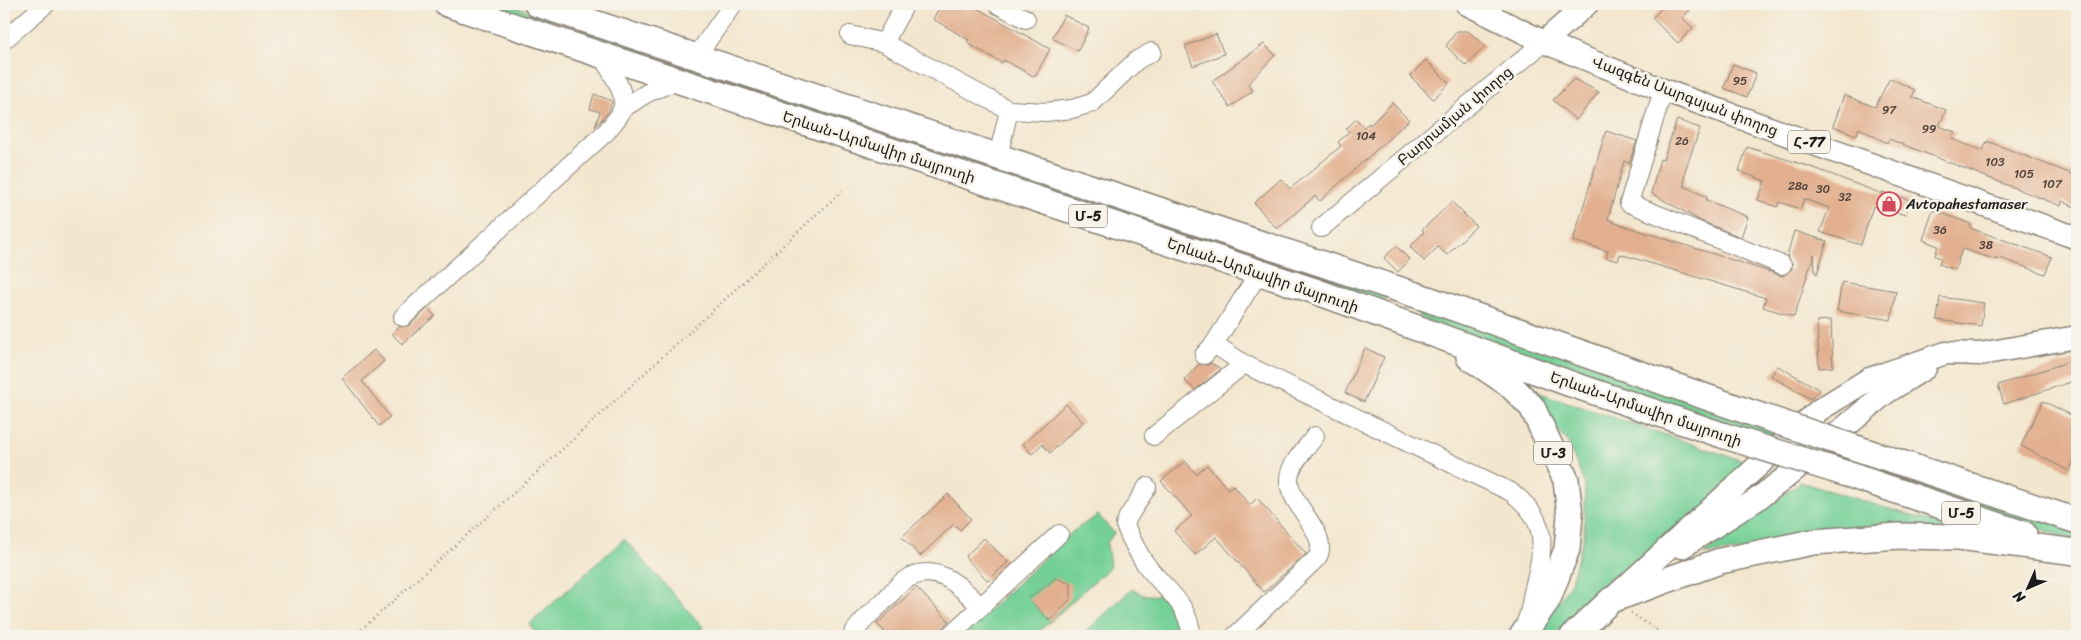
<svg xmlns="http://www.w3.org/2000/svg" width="2081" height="640" font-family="Sriracha,'Noto Sans Armenian',sans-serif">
<rect width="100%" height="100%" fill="#f7f3e8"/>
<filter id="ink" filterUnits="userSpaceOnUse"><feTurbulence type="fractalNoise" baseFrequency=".02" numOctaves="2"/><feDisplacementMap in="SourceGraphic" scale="10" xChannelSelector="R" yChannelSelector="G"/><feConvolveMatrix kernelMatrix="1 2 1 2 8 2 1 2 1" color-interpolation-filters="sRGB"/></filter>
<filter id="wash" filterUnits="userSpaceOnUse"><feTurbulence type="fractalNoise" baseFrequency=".0096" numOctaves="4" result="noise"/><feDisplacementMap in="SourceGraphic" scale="20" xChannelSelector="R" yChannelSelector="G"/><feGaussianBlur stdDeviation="1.12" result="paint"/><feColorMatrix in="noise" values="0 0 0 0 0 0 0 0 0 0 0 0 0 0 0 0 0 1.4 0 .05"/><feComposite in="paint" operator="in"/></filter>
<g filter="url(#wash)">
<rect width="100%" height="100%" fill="#f3e6ce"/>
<!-- green -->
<path fill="#75d097" stroke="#48765a" d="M475,4H508L549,18L546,28Z
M582,28L1388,294L1382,304L579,39Z
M1422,306L2077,530V541L1714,422L1418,317Z
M1534,391L1752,464L1585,617L1550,636H1538L1571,582L1584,535L1585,485L1568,442L1540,409Z
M1800,482L1959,530L1704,554Z
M1098,515L1114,533L1107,543L1110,567L1034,636H962L1073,531Z
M624,539L703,627L693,636H539L529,625Z
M1132,589L1143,595L1170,596L1181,608L1175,632L1171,636H1081Z"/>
<g id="blocks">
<!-- building -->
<path fill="#e2b090" d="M941,4H970L1050,49L1035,77L1004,60L1002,63L967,43L969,40L933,19Z
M1666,4H1696L1682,18L1693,28L1678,43L1652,18Z
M1064,15L1089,28L1078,51L1052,38Z
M1457,31H1468L1485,46L1466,66L1446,46Z
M1216,34L1224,54L1193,66L1185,46Z
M1264,44L1275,55L1248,84L1253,91L1230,107L1212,81Z
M1426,60L1449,83L1433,99L1410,76Z
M1733,64L1756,73L1747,97L1724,88Z
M1890,78L1915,90L1912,97L1946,110L1939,126L1955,132L1952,139L1983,151L1987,141L2077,176V208L2062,201L2061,206L1889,139L1887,143L1859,128L1856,135L1833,126L1844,95L1875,107Z
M1574,79L1599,92L1576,120L1553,100Z
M594,94L612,101L609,111L595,127L600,112L590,109Z
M1392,103L1409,120L1320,201L1315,196L1277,229L1254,203L1281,179L1290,189L1341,146L1338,142L1349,132L1346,129L1356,119L1364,127L1369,123L1370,125Z
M1677,120L1700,128L1685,171L1684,186L1707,197L1706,200L1748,217L1741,237L1701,221L1651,193L1660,159L1663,160Z
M1606,131L1637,141L1629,163L1624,161L1608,219L1615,222V223L1783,276L1792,269V263L1787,256L1794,231L1827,241L1817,274L1815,273L1814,254L1794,317L1763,307L1766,298L1620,254L1618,261L1606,258L1608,251L1573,241Z
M1747,147L1817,169L1882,194V192L1910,200L1906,215L1873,206L1861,245L1820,232L1829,208L1804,199L1800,209L1779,202L1777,207L1758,200L1765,181L1739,171Z
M1452,202L1476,226L1447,255L1438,247L1424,261L1410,247L1424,232L1422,230Z
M1933,210L1971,224L1970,228L2052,257L2045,274L1997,257V260L1962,249L1955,270L1939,264L1941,258L1935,256L1938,246L1923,240Z
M1396,246L1410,260L1398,272L1384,258Z
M1842,282L1896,291L1891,320L1837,311Z
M1940,297L1984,303L1981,326L1937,320Z
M428,308L435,316L402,344L392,334L399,327L410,325Z
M1831,320L1833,367L1819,368L1817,321Z
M1365,348L1384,357L1364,402L1345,393Z
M374,350L384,361L362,381L390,417L379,426L342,378Z
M2077,359V380L2004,404L1998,385Z
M1211,363L1221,369L1195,390L1184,380L1199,364L1207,365Z
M1778,366L1820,390L1811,399L1771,376Z
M2043,401L2077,418V454L2069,471L2021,446Z
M1066,404L1083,422L1050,453L1042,444L1032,454L1023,444Z
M1185,461L1196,474L1207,465L1228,489L1233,485L1250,505L1257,498L1306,554L1264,592L1216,537L1195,555L1174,531L1192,516L1161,481Z
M948,494L971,519L960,530L954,524L920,556L902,537Z
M984,538L1008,562L988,581L965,557Z
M1056,578L1071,584V598L1050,621L1029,599Z
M916,587L949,621L935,636H889L877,624Z"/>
</g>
</g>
<g filter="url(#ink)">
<use href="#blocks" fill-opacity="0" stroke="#888175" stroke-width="1"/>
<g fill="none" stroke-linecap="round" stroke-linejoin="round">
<!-- minor casing -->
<g stroke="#888175" stroke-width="20">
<path id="minor" d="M905,4L884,43L1009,110L1046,112L1072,109L1092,103L1137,60L1152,52
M997,4L1026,19
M850,35L884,43
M4,40L46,4
M696,57L733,4
M1663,90L1629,203L1782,265
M622,109L647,93L676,81
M998,157L1009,110
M1321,228L1544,42
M403,317L607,131C611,125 618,119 621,112C630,95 609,69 601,55
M1214,344L1244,364L1511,492C1550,521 1544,546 1534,588C1531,599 1531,611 1526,622
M1204,355L1214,344L1258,274
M1154,436L1244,364
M1147,487L1128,517L1125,525C1131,539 1138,554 1147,566C1168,593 1186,600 1192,636
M852,636C859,623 872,612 883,602C890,595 897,585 905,580C936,560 961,587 981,607
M949,636L1059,534
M1235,636L1317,558C1332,534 1287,504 1289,478C1290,463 1307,448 1315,436"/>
</g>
<!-- major casing -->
<g stroke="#888175" stroke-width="25">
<path id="major" d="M1467,4L1544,42L1663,90L2077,238
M1544,42L1587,4
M1682,547L1756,500L1785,478L1884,394L1925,368
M1611,600L1819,410L1869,379L1946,353L1980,354L2077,337"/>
</g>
<!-- highway casing -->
<g stroke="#888175" stroke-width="28">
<path id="highway" d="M447,4L1315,291L1571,384L1725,436
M537,4L1428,299L1746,411
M1469,357L1510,385L1532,407L1566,480L1570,515L1567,549L1548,599L1522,636
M1859,449L2077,521
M1844,473L2024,534
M1573,636L1611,600L1720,561L1813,542L1899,536L1959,537L2076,552"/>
</g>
<!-- path -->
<path stroke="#888175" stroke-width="2.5" stroke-dasharray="1 4" stroke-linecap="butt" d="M1631,613L1657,630L1662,636
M354,636L553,458L842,191"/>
<!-- minor -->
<use href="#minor" stroke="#fff" stroke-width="18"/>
<!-- major -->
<use href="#major" stroke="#fff" stroke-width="22"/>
<!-- highway -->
<use href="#highway" stroke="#fff" stroke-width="25"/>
<!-- highway-bridge casing -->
<g stroke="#888175" stroke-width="28" stroke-linecap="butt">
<path id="highway-bridge" d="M1746,411L1859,449
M1725,436L1844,473"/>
</g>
<!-- highway-bridge -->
<use href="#highway-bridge" stroke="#fff" stroke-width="25"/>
</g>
</g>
<!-- icons -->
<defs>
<g id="shop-ring" transform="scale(1.25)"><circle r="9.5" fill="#f7f3e8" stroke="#d1495b" stroke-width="1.5"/><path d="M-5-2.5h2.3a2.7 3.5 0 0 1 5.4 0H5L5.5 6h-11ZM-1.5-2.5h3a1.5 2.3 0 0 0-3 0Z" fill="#d1495b"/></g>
</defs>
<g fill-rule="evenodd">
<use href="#shop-ring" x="1889" y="204"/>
</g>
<g text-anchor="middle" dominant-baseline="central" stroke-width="5" stroke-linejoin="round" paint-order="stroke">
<!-- number labels -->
<g font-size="12" fill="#4e4139">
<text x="1740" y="81">95</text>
<text x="1889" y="110">97</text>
<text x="1929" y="129">99</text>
<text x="1366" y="136">104</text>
<text x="1682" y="141">26</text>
<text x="1995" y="162">103</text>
<text x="2024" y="174">105</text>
<text x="2052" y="184">107</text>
<text x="1798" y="186">28a</text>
<text x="1823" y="189">30</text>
<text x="1845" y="197">32</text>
<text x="1940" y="230">36</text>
<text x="1986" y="245">38</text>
</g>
<!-- shield labels -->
<g fill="#f7f3e8" stroke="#5e5c59" stroke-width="1">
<rect x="1788" y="130.5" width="42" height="23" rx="4"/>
<rect x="1069" y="204.5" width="38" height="23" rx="4"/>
<rect x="1534" y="441.5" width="38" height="23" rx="4"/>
<rect x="1942" y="501.5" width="38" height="23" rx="4"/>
</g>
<g font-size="14" font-weight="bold" fill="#1c1c1c">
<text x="1809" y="142">Հ-77</text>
<text x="1088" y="216">Մ-5</text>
<text x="1553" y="453">Մ-3</text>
<text x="1961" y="513">Մ-5</text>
</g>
<!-- street labels -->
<g font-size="15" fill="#1c1c1c" stroke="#f7f3e8">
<text transform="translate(1685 96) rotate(21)">Վազգեն Սարգսյան փողոց</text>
<text transform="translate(1455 116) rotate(-40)">Բաղրամյան փողոց</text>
<text transform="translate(879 147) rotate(18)">Երևան-Արմավիր մայրուղի</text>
<text transform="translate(1263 275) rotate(19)">Երևան-Արմավիր մայրուղի</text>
<text transform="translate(1646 409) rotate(19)">Երևան-Արմավիր մայրուղի</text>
</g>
<!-- poi labels -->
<g font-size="15" fill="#1c1c1c" stroke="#f7f3e8" text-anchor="start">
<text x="1906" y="204">Avtopahestamaser</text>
</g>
</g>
<!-- margin -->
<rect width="2081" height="640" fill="none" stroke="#f7f3e8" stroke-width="20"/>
<!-- north arrow -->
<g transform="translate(2028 588) rotate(225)" stroke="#f7f3e8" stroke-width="4" paint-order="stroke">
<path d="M0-4L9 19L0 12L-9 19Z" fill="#1c1c1c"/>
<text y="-8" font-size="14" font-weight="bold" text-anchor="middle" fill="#1c1c1c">N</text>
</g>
</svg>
